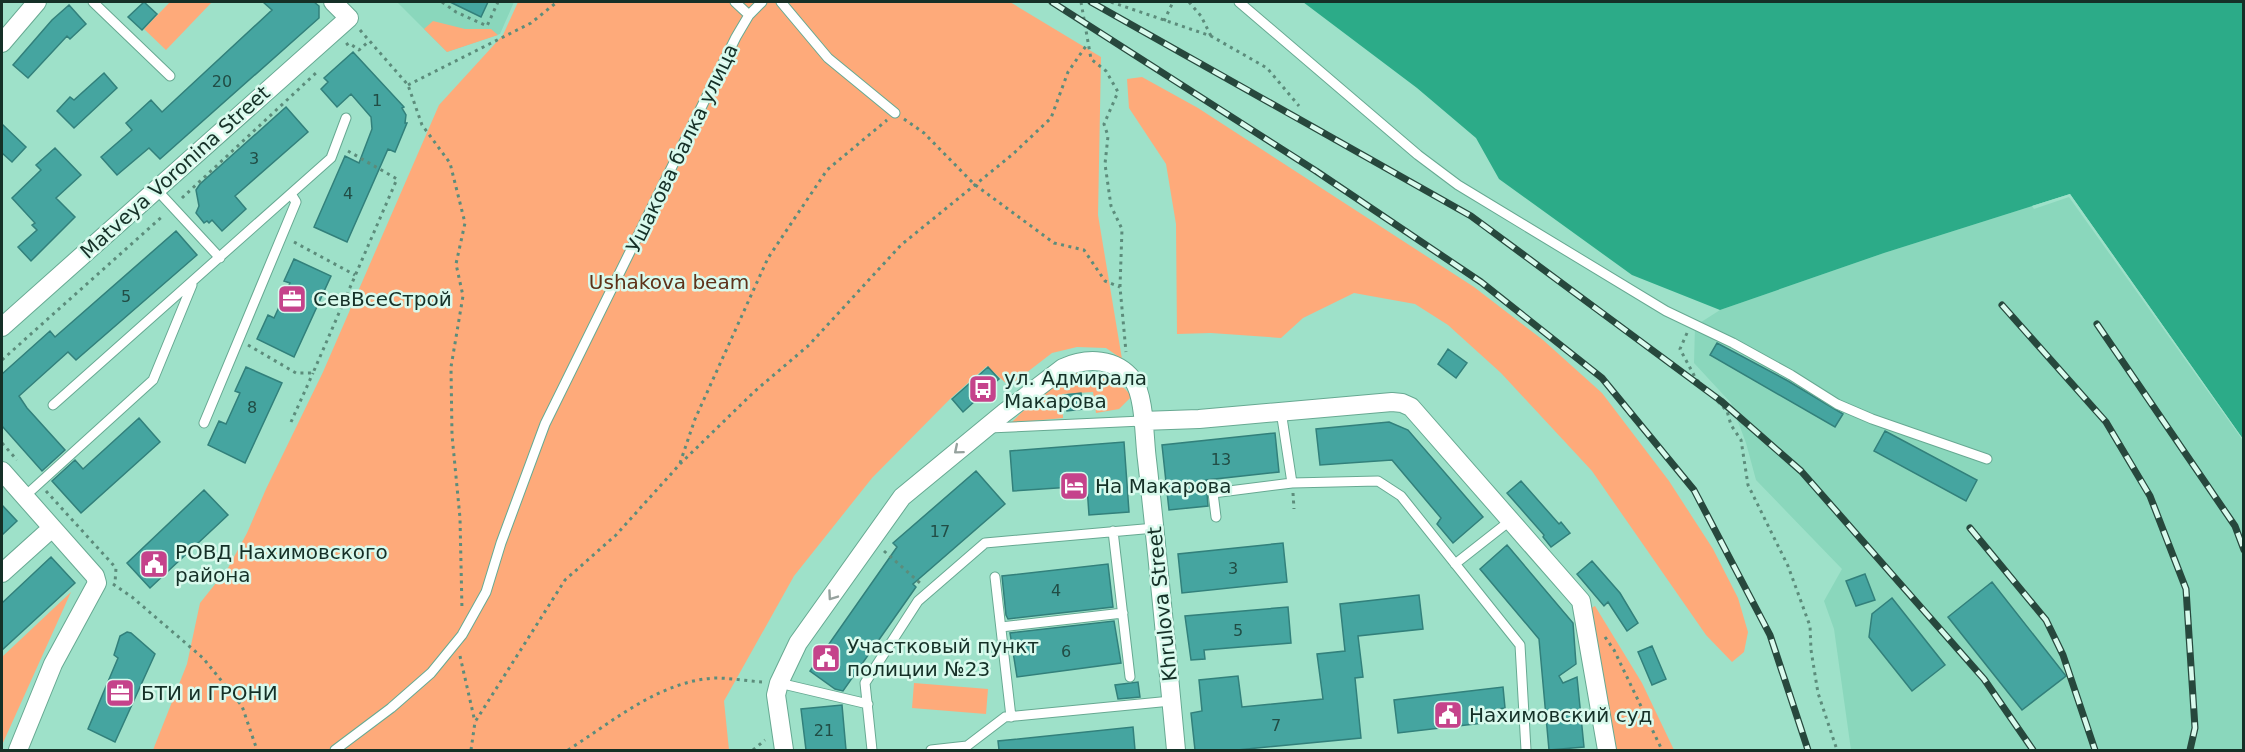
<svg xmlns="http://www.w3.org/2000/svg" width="2245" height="752" font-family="'DejaVu Sans',sans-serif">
<rect width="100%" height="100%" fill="#9ee1c9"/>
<!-- built -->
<path fill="#8ad7bc" d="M397,2H514L500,34L447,52Z
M2070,194L2243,439V750H1851L1834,629L1824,601L1842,569L1756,480L1746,443L1731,403L1694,363L1695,326L1720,310L1884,253Z"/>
<!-- green -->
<path fill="#feaa7a" d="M170,2H212L166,50L144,29Z
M518,2H1010L1101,57L1098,215L1122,359L1106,348L1077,347L1052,353L1009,386L987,366L951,398L872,478L794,576L724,701L729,750H153L187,664L200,603L228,568L247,533L266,489L323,372L439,105L503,35Z
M433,21L465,29H491L498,35L447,52L424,29Z
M1142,77L1198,108L1474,287L1543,340L1602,393L1669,481L1713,549L1738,598L1748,632L1744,652L1732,662L1706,635L1592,471L1501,373L1448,325L1415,304L1354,293L1303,318L1281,338L1211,333L1177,334L1176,224L1166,164L1129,108L1127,79Z
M1072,372C1100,374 1112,374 1132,396L1119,409L1096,413L1093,392L1062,394L1063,418L1011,423L1057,377Z
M71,592L2,745V657Z
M1595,606L1642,683L1674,750H1601L1585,611Z
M914,683L988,689L986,714L912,708Z"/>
<!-- water -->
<path fill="#2cab88" d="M1303,2H2243V439L2070,194L1884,253L1720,310L1632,275L1499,179L1476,138L1417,88Z"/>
<!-- pier -->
<path fill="#9ee1c9" d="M2070,194L2243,439L2244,442L2069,197L2034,209L2032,206Z"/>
<!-- building -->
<path fill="#45a5a0" stroke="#32807b" stroke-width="1.5" d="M144,2L157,14L142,30L128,17Z
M263,2H314L319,6V18L160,159L149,148L117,175L101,157L132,130L126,123L151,100L162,112L272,10Z
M450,2H488L481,17Z
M69,5L86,24L70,39L67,36L28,78L13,65L52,20Z
M353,52L404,107L402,108L406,115L405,123H407L395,152L388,149L347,242L314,227L345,156L359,163L372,129L371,117L351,94L337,107L321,89L328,82L324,78Z
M104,73L117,88L74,128L57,111L70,97L74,100Z
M286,107L308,132L235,196L246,209L222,231L212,220L209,223L207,221L204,223L196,213L199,206L196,190L200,184Z
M2,124L26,147L12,162L2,153Z
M55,148L81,175L56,198L75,217L31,261L18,247L37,230L32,225L35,223L12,198L41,170L36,165Z
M176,231L197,255L76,360L68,352L19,396L27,408L65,450L42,471L2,426V374L50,331L55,337Z
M294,259L331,276L294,357L257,339L268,315L274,318L290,283L284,281Z
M1717,343L1788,381L1843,414L1835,427L1710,355Z
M1448,349L1467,363L1456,378L1438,364Z
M246,367L282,383L245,463L208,445L219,421L226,424L240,393L235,391Z
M988,367L999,379L963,412L952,399Z
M1081,393L1083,409L1067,411L1065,395Z
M139,418L160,442L81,513L52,481L75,460L83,469Z
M1389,422L1408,430L1483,517L1453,543L1437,524L1441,518L1392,460L1320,465L1316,429Z
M1885,431L1977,480L1966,501L1874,451Z
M1275,433L1279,472L1206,480L1208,506L1169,510L1162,445Z
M1124,442L1129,512L1089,515L1087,486L1013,491L1010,451Z
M976,471L1005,504L913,584L916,587L843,691L835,689L810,671L897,547L893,543Z
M1521,481L1559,524L1561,522L1570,533L1551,547L1543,537L1544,535L1507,493Z
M204,490L228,515L150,588L127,563Z
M2,505L17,521L2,535Z
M1283,543L1287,582L1182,593L1178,554Z
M1507,545L1573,623L1576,664L1559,676L1563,683L1577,677L1584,747L1549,750L1539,639L1480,569Z
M51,557L75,583L2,650V603Z
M1592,561L1620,593L1638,623L1627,631L1608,602L1604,606L1577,574Z
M1108,564L1113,607L1008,619L1006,615L1002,576Z
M1865,574L1875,600L1856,606L1846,581Z
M1992,582L2066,676L2022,710L1948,617Z
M1419,595L1423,629L1358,636L1363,677L1355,678L1361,738L1237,750H1195L1191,713L1202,711L1199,680L1238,676L1242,707L1323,699L1317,654L1345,651L1340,604Z
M1892,598L1945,665L1912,691L1869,637L1872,614Z
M1288,607L1291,643L1204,650L1205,659L1191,660L1185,616Z
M1114,621L1121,663L1017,677L1010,633Z
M127,632L131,633L155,654L115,742L88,729L118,658L114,655L120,636Z
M1652,646L1666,679L1652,685L1638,652Z
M1138,682L1140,697L1118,699L1115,685Z
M1503,687L1505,708L1499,709L1500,721L1398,733L1394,700Z
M842,705L846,750H806L801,709Z
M1133,727L1135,750H999L998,741Z"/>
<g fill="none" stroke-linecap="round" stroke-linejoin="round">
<!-- service casing -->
<g stroke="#67a992" stroke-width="11">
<path id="service" d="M93,2L170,76
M735,2L749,15
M781,2L828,58L895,113
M1239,2L1418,155L1458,185L1666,311L1733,343L1791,375L1837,404L1872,419L1987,459
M156,189L220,258
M53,405L331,158L346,118
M1281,411L1292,483L1378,481L1401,496L1520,645L1526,750
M204,423L296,202L291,194
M989,428L1142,421
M24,497L153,380L192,285
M1216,517L1213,493L1292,483
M1113,531L1130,677
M1455,564L1511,520
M995,577L1011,717
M1001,627L1123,613
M779,683L868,704
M335,750L391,708L431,673L462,635L486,592L501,543L545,424L736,37L749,15L762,2
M872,750L865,683L918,601L985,543L1155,528
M931,750L967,746L1005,717L1171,701"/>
</g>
<!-- minor casing -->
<g stroke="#67a992" stroke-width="20">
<path id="minor" d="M2,43L37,2
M2,327L349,18L333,2
M1142,421L1199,419L1392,402L1402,403L1411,407L1581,601L1607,750
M2,471L95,576L97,583L53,664L18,750
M2,573L52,528
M784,750L776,695L779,683L798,643L902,497L1004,413L1063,368C1087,357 1116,358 1133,380C1145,396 1144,439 1147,460C1158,557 1167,654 1176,750"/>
</g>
<!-- path -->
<path stroke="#5c8c7b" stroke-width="3" stroke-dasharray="3 4.5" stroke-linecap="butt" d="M442,2L456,12L487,26L498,2
M1081,2L1091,59L1106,71L1118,92L1104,124L1108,136L1105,164L1111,206L1122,229L1120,287L1126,352
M1111,2L1211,36L1267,68L1299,106
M1189,2L1201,16L1211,36
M1164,21L1173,2
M360,30L408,85L422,125L450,163L465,223L456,264L463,296L451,367L452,435L460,518L462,610
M346,45L349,43L359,50L369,41
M408,85L531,23L557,2
M904,119L924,133L974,184L1054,243L1084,250L1105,281L1120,287
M182,198L317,72
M294,242L355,275
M1687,333L1680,349L1696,379L1727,411L1731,425L1741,440L1748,485L1788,566L1810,626L1811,650L1818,693L1837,750
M248,345L296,373H313L397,179L348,151
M2,360L164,215
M291,422L313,373
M2,443L17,460
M680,463L695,419L768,258L827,170L887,120
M46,491L116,568L115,583
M1293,493L1294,509
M884,551L921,584
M113,584L132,597L203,658L242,706L257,750
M1605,637L1614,650L1662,750
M460,656L475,722
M471,750L475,722L565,580L616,535L680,464L755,391L809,345L901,245L1013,154L1051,118L1068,72L1088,43
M568,750C612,722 661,680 716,678C731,678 747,681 762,682
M753,750L765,740"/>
<!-- service -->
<use href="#service" stroke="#fff" stroke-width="9"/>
<!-- minor -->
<use href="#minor" stroke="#fff" stroke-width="18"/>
<!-- rail casing -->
<g stroke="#27483d" stroke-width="7">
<path id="rail" d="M1052,2L1316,171L1481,282L1602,378L1694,490L1770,635L1808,750
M1091,2L1471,216L1721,401L1801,471L1984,679L2033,750
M2002,305L2106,422L2150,496L2186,589L2195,728L2190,750
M2097,324L2235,526L2244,550
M1970,528L2046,620L2063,655L2095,750"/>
</g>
<!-- rail -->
<use href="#rail" stroke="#d9faed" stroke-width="4.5" stroke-dasharray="14" stroke-linecap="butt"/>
</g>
<!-- one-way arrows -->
<defs><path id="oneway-chevron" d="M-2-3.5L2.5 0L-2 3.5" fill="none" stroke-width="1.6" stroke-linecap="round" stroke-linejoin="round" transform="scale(1.5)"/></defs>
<g stroke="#96a29e">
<use href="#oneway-chevron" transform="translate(958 450) rotate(140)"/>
<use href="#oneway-chevron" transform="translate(832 596) rotate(125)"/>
</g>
<!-- icons -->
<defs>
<g id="office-square" transform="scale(1.5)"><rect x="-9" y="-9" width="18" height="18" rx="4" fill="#c5438b" stroke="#d9faed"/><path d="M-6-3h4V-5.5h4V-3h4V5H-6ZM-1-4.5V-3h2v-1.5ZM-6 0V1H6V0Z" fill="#fff"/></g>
<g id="bus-square" transform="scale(1.5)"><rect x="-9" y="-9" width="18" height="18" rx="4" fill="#c5438b" stroke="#d9faed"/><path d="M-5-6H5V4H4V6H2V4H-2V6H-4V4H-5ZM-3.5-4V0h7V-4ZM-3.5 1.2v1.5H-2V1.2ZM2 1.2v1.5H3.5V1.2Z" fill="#fff"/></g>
<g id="hotel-square" transform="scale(1.5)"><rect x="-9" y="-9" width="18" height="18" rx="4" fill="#c5438b" stroke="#d9faed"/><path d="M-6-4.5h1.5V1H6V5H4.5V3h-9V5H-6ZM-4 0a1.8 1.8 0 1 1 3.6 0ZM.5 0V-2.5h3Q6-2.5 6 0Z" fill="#fff"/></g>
<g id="civic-square" transform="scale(1.5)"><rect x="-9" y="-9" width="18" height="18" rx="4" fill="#c5438b" stroke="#d9faed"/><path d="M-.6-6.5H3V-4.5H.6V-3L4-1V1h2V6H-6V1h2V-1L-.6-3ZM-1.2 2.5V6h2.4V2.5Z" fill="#fff"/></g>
</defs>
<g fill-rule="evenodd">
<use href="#office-square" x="292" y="299"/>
<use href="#bus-square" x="983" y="389"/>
<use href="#hotel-square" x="1074" y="486"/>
<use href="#civic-square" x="154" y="564"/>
<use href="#civic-square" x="826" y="658"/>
<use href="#office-square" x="120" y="693"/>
<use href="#civic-square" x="1448" y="715"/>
</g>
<g text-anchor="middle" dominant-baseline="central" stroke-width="5" stroke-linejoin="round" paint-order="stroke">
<!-- number labels -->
<g font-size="16" fill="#214d45">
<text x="222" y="81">20</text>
<text x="377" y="100">1</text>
<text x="254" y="158">3</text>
<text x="348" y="193">4</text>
<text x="126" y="296">5</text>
<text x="252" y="407">8</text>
<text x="1221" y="459">13</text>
<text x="940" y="531">17</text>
<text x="1233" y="568">3</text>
<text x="1056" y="590">4</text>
<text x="1238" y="630">5</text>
<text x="1066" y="651">6</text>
<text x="1276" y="725">7</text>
<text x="824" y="730">21</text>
</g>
<!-- street labels -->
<g font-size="20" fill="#153027" stroke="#d9faed">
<text transform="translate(682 148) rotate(-64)">Ушакова балка улица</text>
<text transform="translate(175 172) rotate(-42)">Matveya Voronina Street</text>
<text transform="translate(1162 604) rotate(-96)">Khrulova Street</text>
</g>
<!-- park labels -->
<g font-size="20" fill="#5d3219" stroke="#d9faed">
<text x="669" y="282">Ushakova beam</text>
</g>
<!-- poi labels -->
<g font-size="20" fill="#153027" stroke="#d9faed" text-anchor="start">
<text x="313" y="299">СевВсеСтрой</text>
<text x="1004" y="378">ул. Адмирала<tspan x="1004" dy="23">Макарова</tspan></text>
<text x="1095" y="486">На Макарова</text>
<text x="175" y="552">РОВД Нахимовского<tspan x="175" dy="23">района</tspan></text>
<text x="847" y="646">Участковый пункт<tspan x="847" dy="23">полиции №23</tspan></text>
<text x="141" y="693">БТИ и ГРОНИ</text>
<text x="1469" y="715">Нахимовский суд</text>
</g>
</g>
<!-- border -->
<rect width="2245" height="752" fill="none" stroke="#153027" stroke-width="6"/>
</svg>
